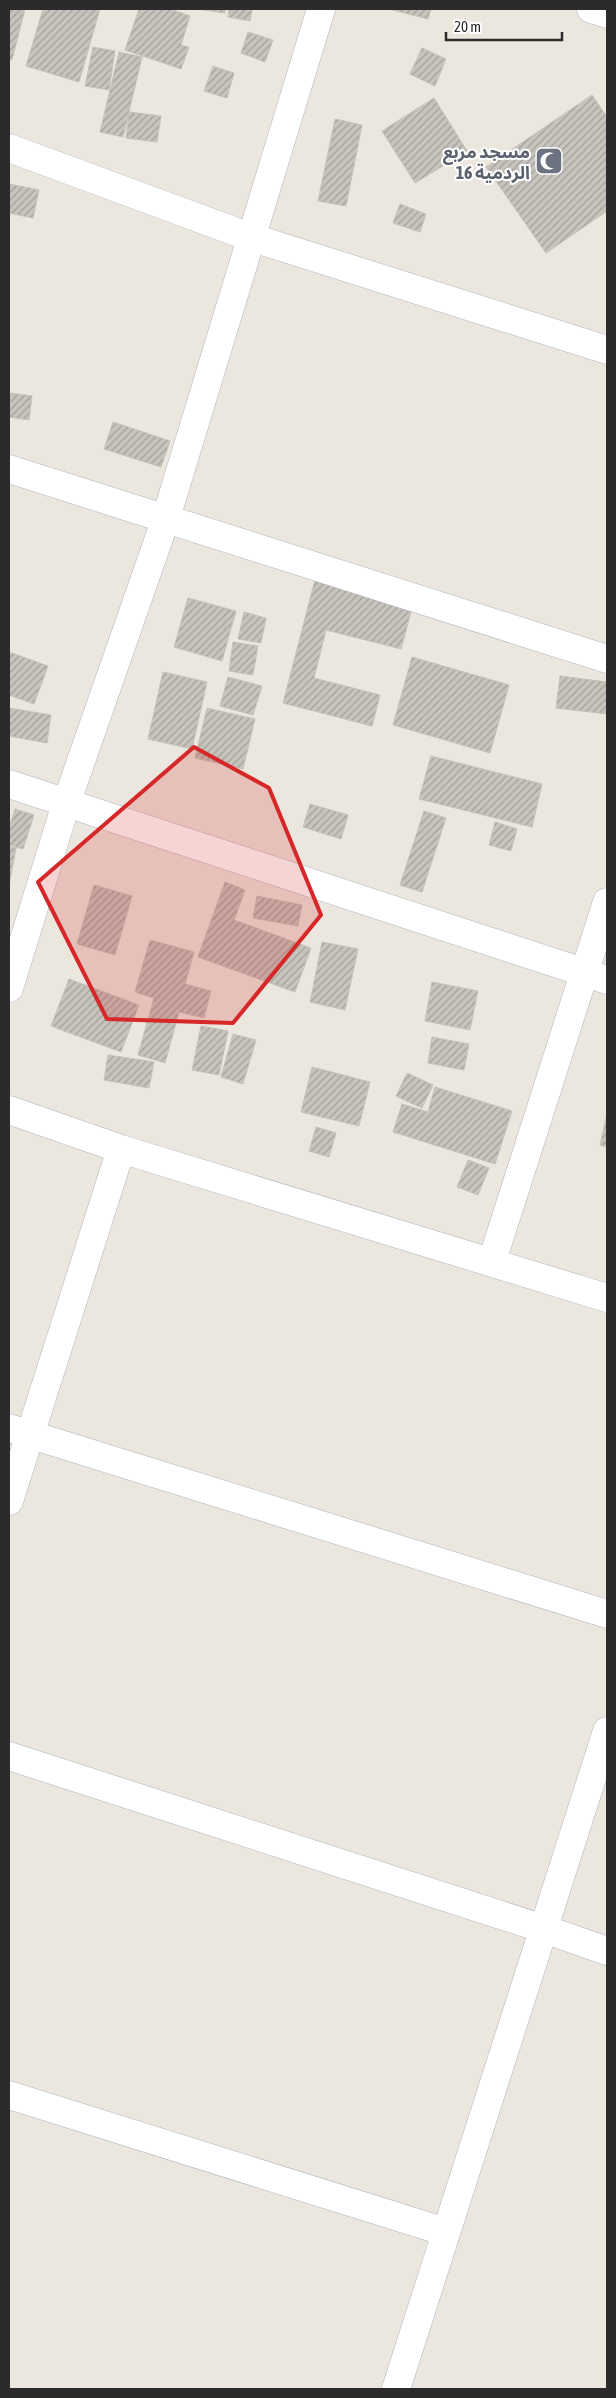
<svg xmlns="http://www.w3.org/2000/svg" width="616" height="2398" font-family="'Asap Condensed','Noto Sans Arabic',sans-serif">
<defs>
<pattern id="building-hatch" width="6" height="6" patternUnits="userSpaceOnUse" patternTransform="scale(1.25)"><rect width="6" height="6" fill="#c7c4bd"/><path d="M-1 1l2-2M0 6l6-6M5 7l2-2" fill="none" stroke="#a29f9a"/></pattern>
</defs>
<rect width="100%" height="100%" fill="#ebe6de"/>
<!-- building -->
<path fill="url(#building-hatch)" stroke="#c6c2b8" d="M9,9H25L12,60L9,59Z
M43,9H100L79,82L26,66Z
M139,9H170L190,16L181,45L189,47L181,69L125,50Z
M197,9H225V13Z
M229,9H252L250,21L228,17Z
M389,9H431L428,19Z
M248,32L273,40L265,62L241,53Z
M93,47L115,51L109,90L85,86Z
M422,48L446,59L435,86L410,74Z
M119,52L142,57L123,137L100,132Z
M213,66L234,73L227,98L204,91Z
M592,95L607,117V211L546,253L486,167Z
M434,98L467,151L415,183L382,131Z
M129,112L161,116L157,142L126,138Z
M335,119L362,125L346,206L318,201Z
M9,184L39,190L33,218L9,213Z
M400,204L426,214L420,232L393,223Z
M11,393L32,396L29,420L9,417Z
M113,422L170,441L161,467L104,449Z
M317,572L415,597L401,649L326,630L314,678L380,695L372,726L283,703Z
M188,598L236,611L222,661L174,647Z
M244,612L266,618L261,643L238,639Z
M233,642L258,646L253,675L229,671Z
M9,652L48,666L34,704L9,695Z
M412,657L509,685L490,753L393,725Z
M163,672L207,682L192,749L148,739Z
M560,676L607,682V714L556,708Z
M228,677L262,686L253,715L220,706Z
M9,708L51,715L47,743L9,736Z
M207,708L255,719L243,769L195,758Z
M431,756L542,784L532,827L419,799Z
M310,804L348,815L341,839L303,827Z
M15,809L34,815L23,849L9,845V828Z
M424,811L446,818L422,892L400,885Z
M495,822L517,829L511,851L489,845Z
M9,847L16,848L9,886Z
M225,882L245,890L234,920L311,948L295,992L198,957Z
M94,885L132,896L115,955L77,944Z
M257,896L302,905L298,926L253,918Z
M150,940L194,952L185,984L211,991L204,1018L179,1012L165,1063L138,1055L154,998L135,992Z
M322,942L358,949L345,1010L310,1002Z
M69,979L139,1005L121,1052L51,1026Z
M432,982L478,991L470,1030L425,1021Z
M201,1026L228,1031L219,1075L192,1070Z
M233,1034L256,1040L243,1084L221,1077Z
M432,1037L469,1044L464,1070L428,1063Z
M108,1055L154,1062L149,1088L104,1080Z
M312,1067L370,1082L359,1126L301,1112Z
M407,1073L433,1085L422,1108L396,1096Z
M435,1087L512,1111L495,1164L393,1132L402,1104L428,1112Z
M607,1114V1147L600,1145Z
M316,1127L336,1133L329,1157L309,1151Z
M468,1160L489,1168L478,1195L457,1187Z"/>
<g fill="none" stroke-linecap="round" stroke-linejoin="round">
<!-- minor casing -->
<g stroke="#b2b3bd" stroke-width="29">
<path id="minor" d="M591,9L607,14
M9,148L250,237L607,350
M9,469L607,659
M9,784L607,980
M9,988L66,804L165,521L321,9
M9,1110L121,1149L607,1298
M492,1261L607,902
M9,1428L607,1614
M9,1501L121,1149
M9,1756L544,1929L607,1951
M9,2095L446,2232
M396,2389L607,1731"/>
</g>
<!-- minor -->
<use href="#minor" stroke="#fff" stroke-width="28"/>
</g>
<!-- marked area -->
<path fill="#d62828" fill-opacity="0.2" stroke="#d62828" stroke-width="4" stroke-linejoin="round" d="M194,747L269,788L321,915L233,1023L107,1019L38,882Z"/>
<!-- icons -->
<defs>
<g id="mosque-square" transform="scale(1.4375)"><rect x="-9" y="-9" width="18" height="18" rx="4" fill="#6b7280" stroke="#fff"/><path d="M3.5-4.9A6 6 0 1 0 3.5 4.9A5 5 0 1 1 3.5-4.9Z" fill="#fff"/></g>
</defs>
<g fill-rule="evenodd">
<use href="#mosque-square" x="549" y="161"/>
</g>
<g text-anchor="middle" dominant-baseline="central" stroke-width="4" stroke-linejoin="round" paint-order="stroke">
<!-- worship labels -->
<g font-size="18" font-weight="bold" fill="#5b616d" stroke="#fff" text-anchor="end">
<text x="530" y="151">مسجد مربع<tspan x="530" dy="21">16 الردمية</tspan></text>
</g>
</g>
<!-- border -->
<rect width="616" height="2398" fill="none" stroke="#2b2b2b" stroke-width="20"/>
<!-- scale -->
<path d="M446 32v8h116v-8" fill="none" stroke="#2b2b2b" stroke-width="2.5"/>
<text x="454" y="32" font-size="15" fill="#2b2b2b" stroke="#ffffff" stroke-width="4" paint-order="stroke">20 m</text>
</svg>
